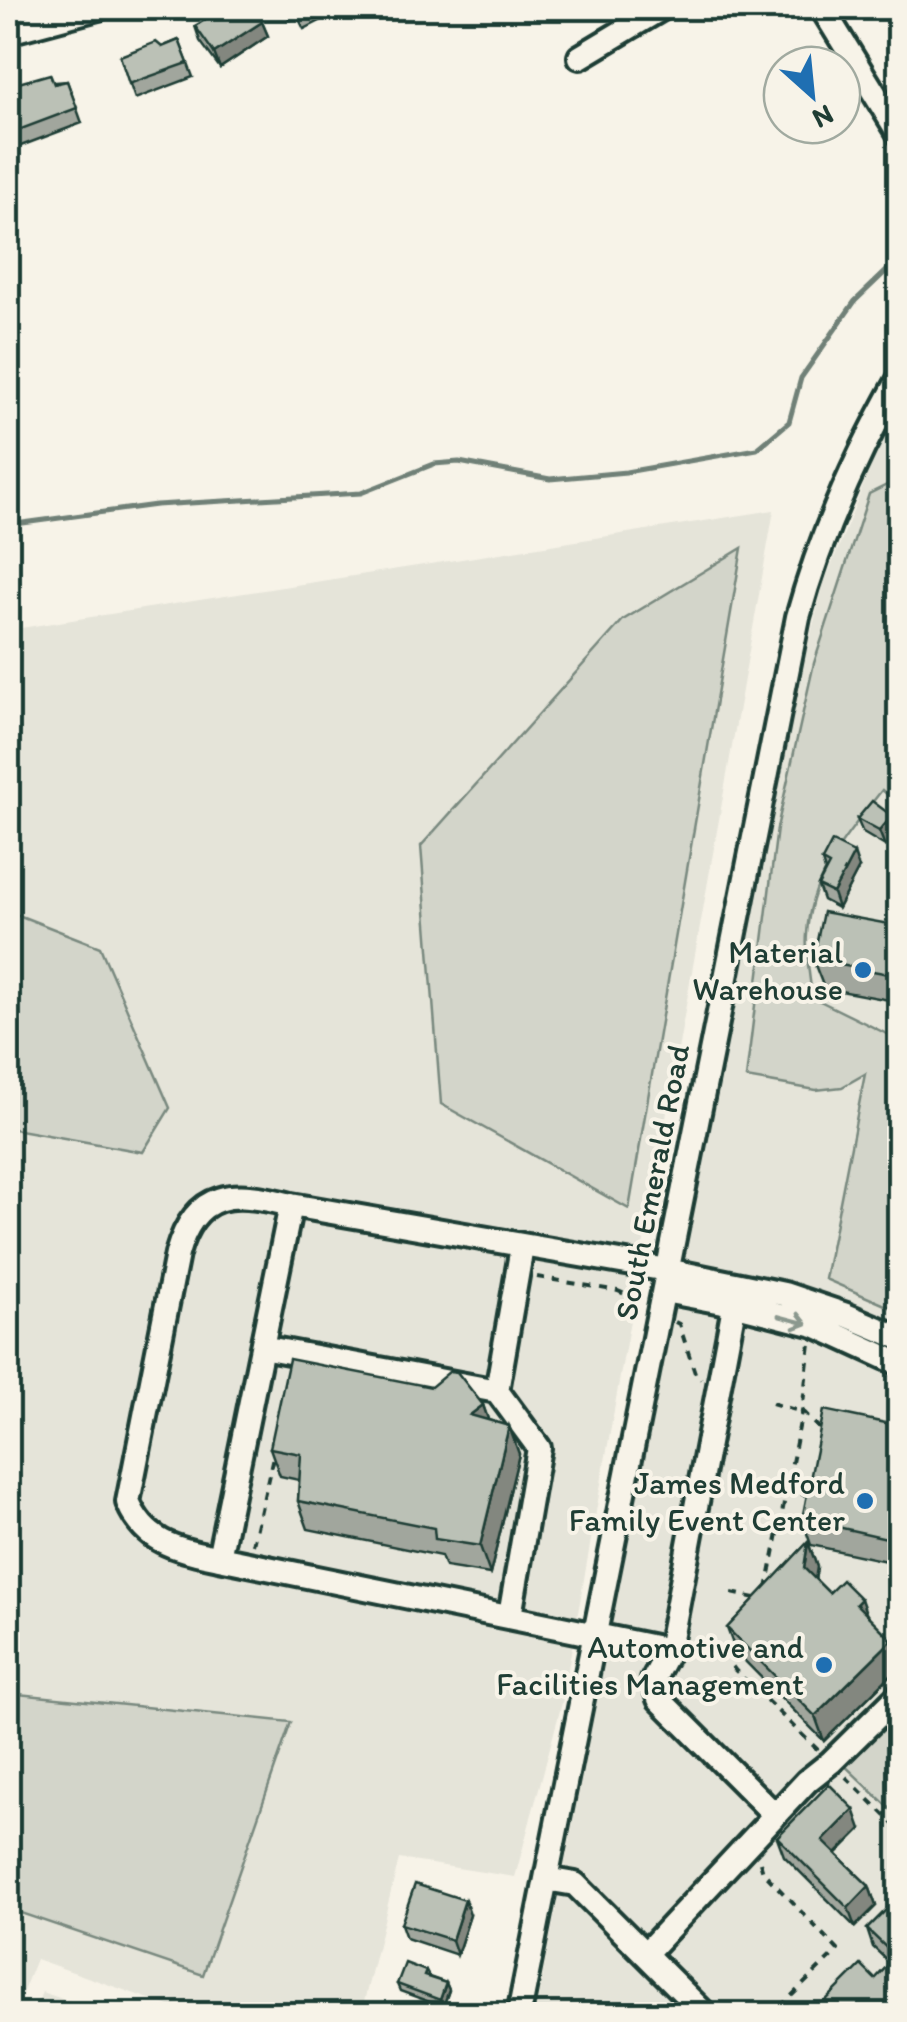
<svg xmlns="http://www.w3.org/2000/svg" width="907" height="2022" font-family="Itim,sans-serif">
<rect width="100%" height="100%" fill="#f7f3e8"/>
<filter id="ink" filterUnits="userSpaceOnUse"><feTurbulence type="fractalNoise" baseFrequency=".01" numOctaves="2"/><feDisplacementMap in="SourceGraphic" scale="20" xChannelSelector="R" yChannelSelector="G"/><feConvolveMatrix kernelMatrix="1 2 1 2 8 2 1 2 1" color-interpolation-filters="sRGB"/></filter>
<g filter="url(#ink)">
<!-- built -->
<path fill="#e5e4d9" d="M899,409V2014H535L800,676L823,586L879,446Z
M774,510L562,1703L515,1877L399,1859L361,2014H192L36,1959L14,2014H8V630Z
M42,1992L105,2014H33Z"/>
<!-- green -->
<path fill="#d3d5ca" stroke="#79897f" stroke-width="2.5" d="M899,479V804L882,790C848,834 810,875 807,934C805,954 810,976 812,997L899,1040V1311L825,1279L865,1074L842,1087L816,1090L746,1078L777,828L814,663L869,494Z
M742,548L629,1209L441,1104L421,846L623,620Z
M8,911L100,947L170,1108L143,1152L8,1128Z
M8,1693L291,1722L203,1975L15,1911L8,1930Z
M899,1696V1817L841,1762Z"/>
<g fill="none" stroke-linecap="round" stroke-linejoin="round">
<!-- stream -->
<path stroke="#6f8077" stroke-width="5" d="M8,525L156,505L361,493L434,464L459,462L550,479L626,472L757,449L789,422L801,378L855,301L900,258"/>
<!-- minor casing -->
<g stroke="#1f3d34" stroke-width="30">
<path id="minor" d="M822,8L900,135
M8,32L98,8
M580,57L662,8
M738,1285L669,1650L653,1680L659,1699L775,1815
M664,1291L733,1304L815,1325L900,1364
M262,1347L497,1391
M219,1558C178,1549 145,1544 128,1502L177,1254C195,1189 234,1190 291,1205
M510,1616L539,1448L497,1391L522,1247
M669,1650L219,1558L291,1205L667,1270L784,1294L846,1315L900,1338
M546,1879L575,1884L705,2014
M645,1954L807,1781L831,1762L900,1694
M519,2014L798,617C821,533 857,454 900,378"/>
</g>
<!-- path -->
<path stroke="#1f3d34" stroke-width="4" stroke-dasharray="8 8" stroke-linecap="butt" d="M537,1277L618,1291L627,1295L638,1310
M675,1322L679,1324L695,1373L701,1379
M772,1403L805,1413L821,1430
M754,1485L811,1496
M253,1545L274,1452
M767,1589L802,1412L810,1343
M732,1593L760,1599
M739,1655L730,1663L735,1670L818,1750
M846,1777L900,1830
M760,1862L763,1872L838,1950L773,2014"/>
<!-- minor -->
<use href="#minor" stroke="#f7f3e8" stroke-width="22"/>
</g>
<!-- wall -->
<path fill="#a1a69d" stroke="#1f3d34" stroke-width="2.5" d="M282,8H324L328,17L304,29L298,17L290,20Z
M228,14L262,22L268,36L220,68L200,41L195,26Z
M179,40L193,77L135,99L120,56L162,47Z
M67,81L82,123L10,150L8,144V86Z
M857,819L898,831L885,846L863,833Z
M822,861L859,868L838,908L823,900L818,886L825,871Z
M900,926V1002L824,988L813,960Z
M483,1405L488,1420L509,1426L519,1454L490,1574L445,1567L441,1556L308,1529L298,1501L299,1480L280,1476L270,1448Z
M900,1426V1564L811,1545L802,1519Z
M808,1542L817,1567L815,1579L829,1593L866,1614L892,1640L900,1661V1666L824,1741L736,1652L727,1628Z
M861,1829L836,1854L869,1886L876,1906L855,1927L784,1856L777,1837Z
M900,1896V2014L875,1979L890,1963L873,1947L867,1929Z
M470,1915L457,1955L406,1938L401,1924Z
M426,1971L429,1977L446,1983L449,1990L443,2007L400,1991L397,1984Z"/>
<!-- shaded-wall -->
<path fill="#83877f" stroke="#1f3d34" stroke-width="2.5" d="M262,22L268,36L220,68L214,53Z
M892,816L898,831L885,846L879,831Z
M854,853L859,868L838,908L833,893Z
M483,1405L493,1433L470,1415Z
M509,1426L519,1454L490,1574L480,1546Z
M808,1542L817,1567L813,1593L804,1568Z
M861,1599L870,1624L856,1604Z
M892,1640L900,1661V1666L824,1741L815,1716Z
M854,1809L861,1829L830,1860L823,1841Z
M869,1886L876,1906L855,1927L848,1908Z
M465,1900L470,1915L457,1955L452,1940Z
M446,1983L449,1990L443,2007L440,2000Z"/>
<!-- building -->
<path fill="#bbc1b6" stroke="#1f3d34" stroke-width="2.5" d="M225,8L228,14L239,8H254L262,22L214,53L195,26Z
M295,8H313L299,14Z
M179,40L188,63L129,84L120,56L156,42L162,47Z
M50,74L54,84L67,81L77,108L8,134V86Z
M872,801L892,816L879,831L857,819Z
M832,842L854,853L833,893L818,886L829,865L822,861Z
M823,912L900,926V976L813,960Z
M289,1359L431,1387L450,1371L457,1372L483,1405L470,1415L509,1426L480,1546L435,1539L434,1528L298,1501L301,1454L270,1448Z
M824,1410L900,1426V1541L802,1519Z
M808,1542L804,1568L829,1593L842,1580L861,1599L856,1604L892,1640L815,1716L727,1628Z
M829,1784L854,1809L823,1841L869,1886L848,1908L777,1837Z
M415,1884L465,1900L452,1940L401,1924Z
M900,1896V2014H812L861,1965L875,1979L896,1957L867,1929Z
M405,1963L426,1971L424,1976L446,1983L440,2000L397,1984Z"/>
<!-- one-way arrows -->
<defs><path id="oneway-shaft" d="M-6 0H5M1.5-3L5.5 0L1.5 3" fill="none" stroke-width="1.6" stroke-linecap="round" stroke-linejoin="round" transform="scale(2.5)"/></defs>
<use stroke="#8b988e" href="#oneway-shaft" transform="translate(793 1320) rotate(15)"/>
</g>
<!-- markers -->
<g fill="#1f6fb2" stroke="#f7f3e8" stroke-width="4">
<circle cx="863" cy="970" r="10"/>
<circle cx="865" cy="1501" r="10"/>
<circle cx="824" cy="1665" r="10"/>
</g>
<g text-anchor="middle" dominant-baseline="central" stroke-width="8" stroke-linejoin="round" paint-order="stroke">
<!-- poi labels -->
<g font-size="32" fill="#1f3d34" stroke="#f7f3e8" text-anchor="end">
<text x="843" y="952">Material<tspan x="843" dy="37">Warehouse</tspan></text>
<text x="845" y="1483">James Medford<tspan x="845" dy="37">Family Event Center</tspan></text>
<text x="804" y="1647">Automotive and<tspan x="804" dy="37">Facilities Management</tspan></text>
</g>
<!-- street labels -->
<g font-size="32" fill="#1f3d34" stroke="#f7f3e8">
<text transform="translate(652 1182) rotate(-79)">South Emerald Road</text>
</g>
</g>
<!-- margin -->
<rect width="907" height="2022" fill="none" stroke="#f7f3e8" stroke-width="40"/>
<rect x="20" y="20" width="867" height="1982" fill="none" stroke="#1f3d34" stroke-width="4" filter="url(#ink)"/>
<!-- north arrow -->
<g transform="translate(812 95) rotate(153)"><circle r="48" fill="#f7f3e8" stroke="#a1aaa0" stroke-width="2.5"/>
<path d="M0-8L18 38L0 25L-18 38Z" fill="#1f6fb2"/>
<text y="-15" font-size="28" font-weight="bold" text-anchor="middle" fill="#1f3d34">N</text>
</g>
</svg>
